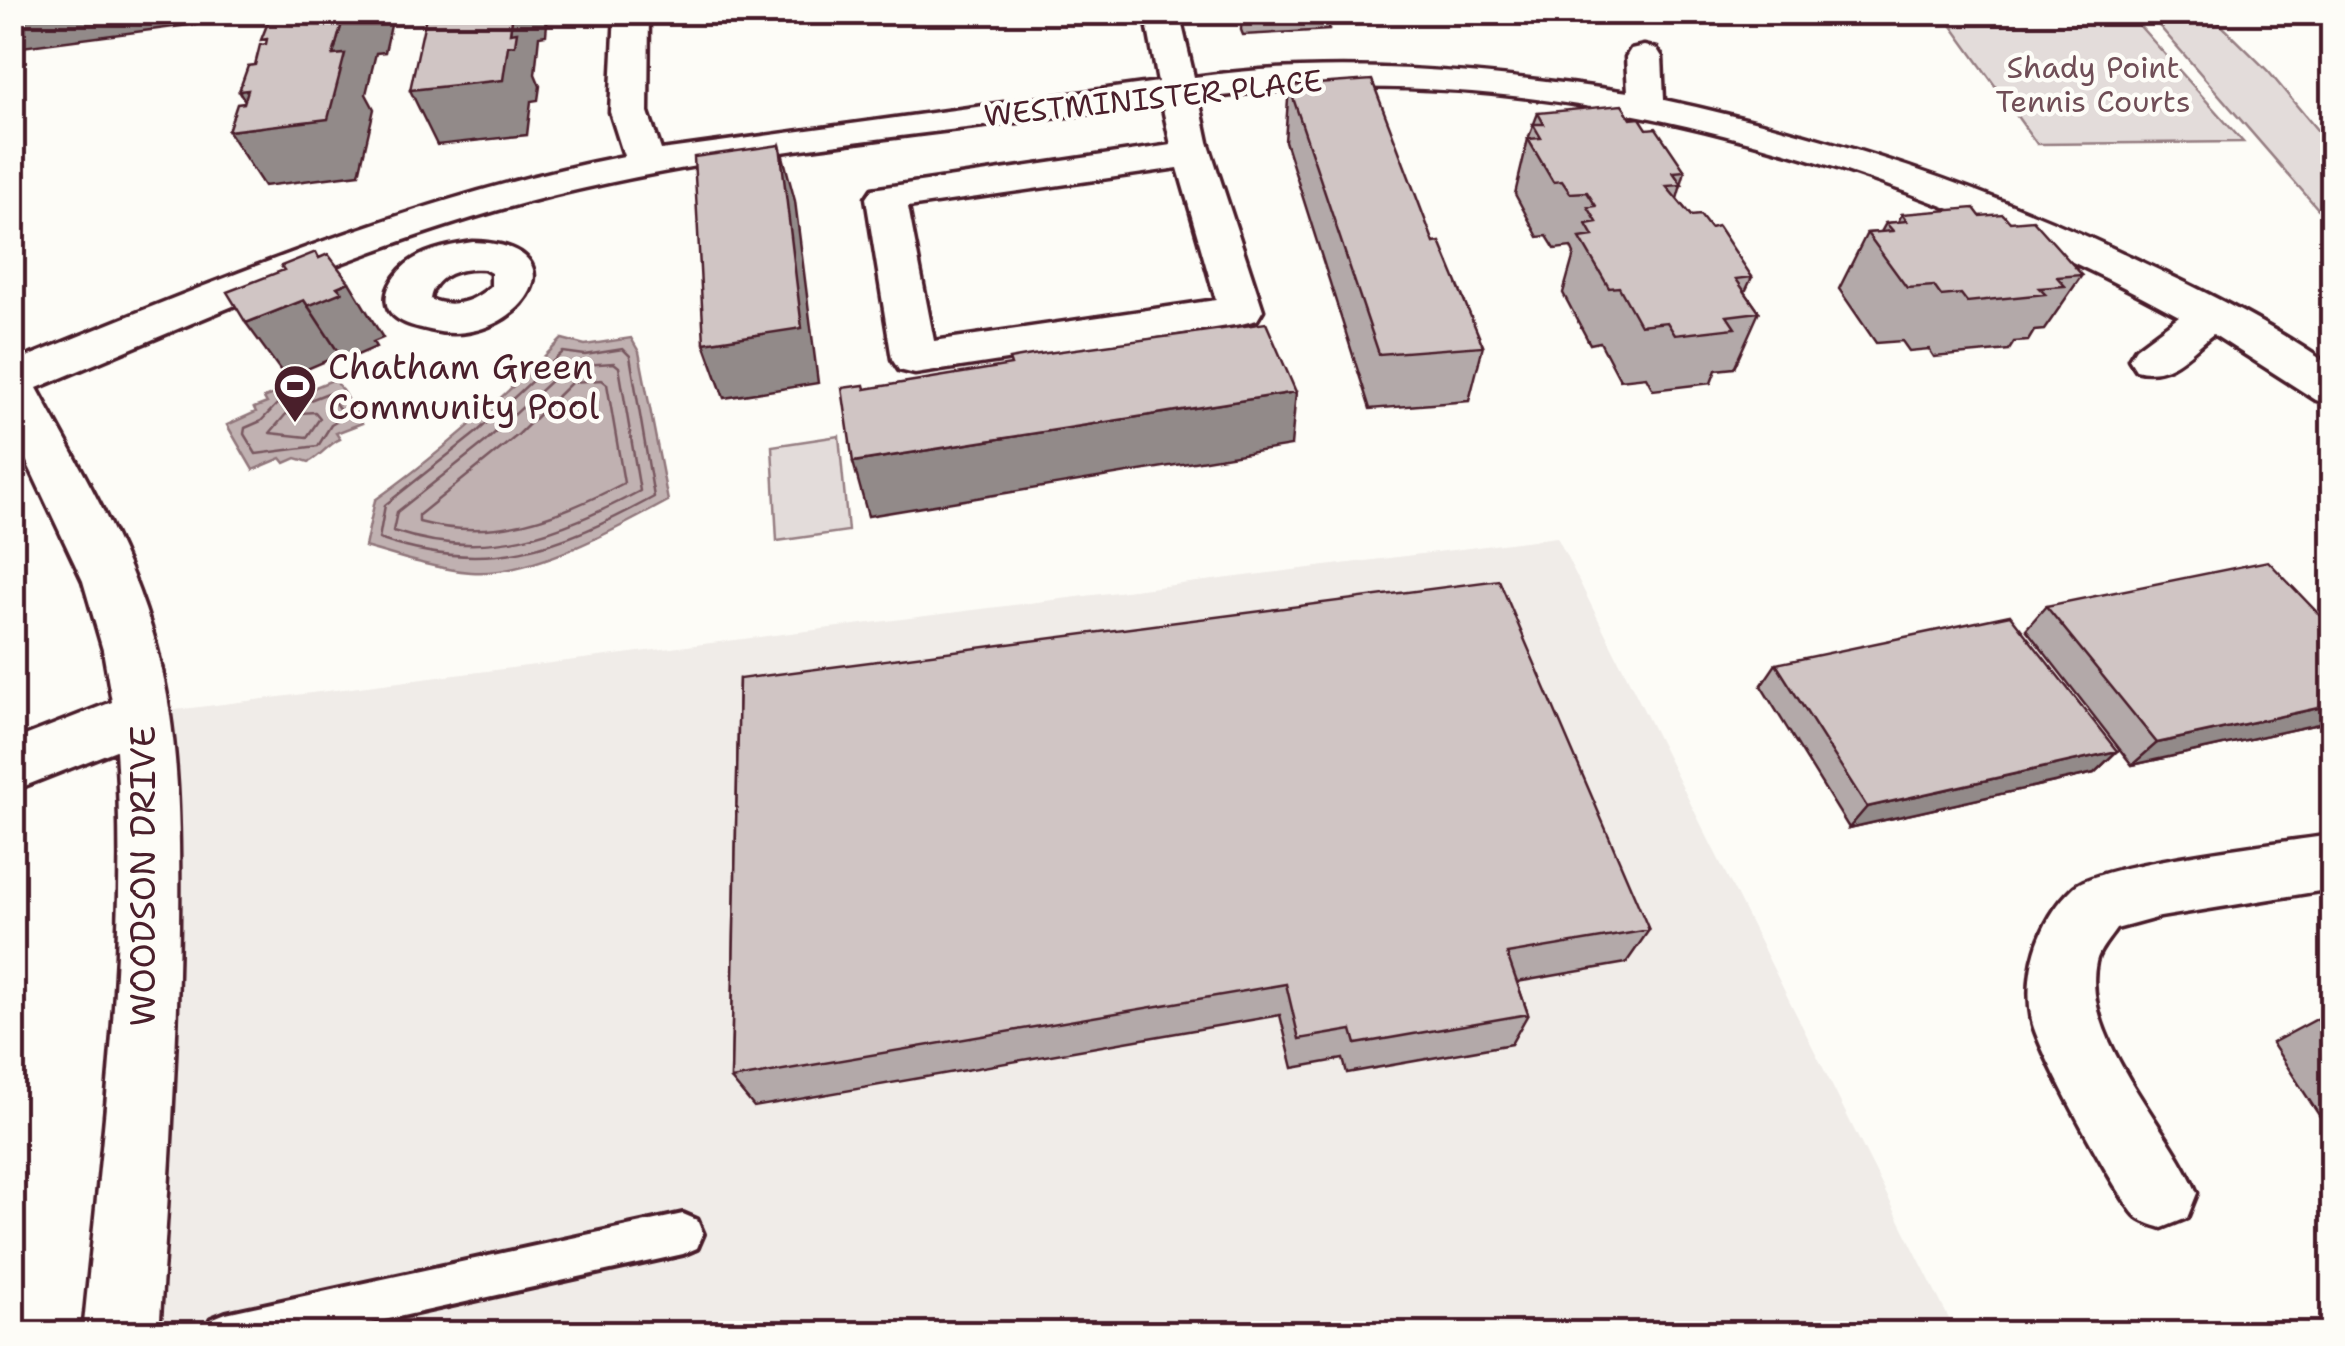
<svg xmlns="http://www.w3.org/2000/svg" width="2345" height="1346" font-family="'Shantell Sans',sans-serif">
<rect width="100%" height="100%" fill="#fdfcf7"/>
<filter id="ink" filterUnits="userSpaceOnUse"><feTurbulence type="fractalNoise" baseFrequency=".01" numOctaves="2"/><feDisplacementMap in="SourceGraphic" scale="20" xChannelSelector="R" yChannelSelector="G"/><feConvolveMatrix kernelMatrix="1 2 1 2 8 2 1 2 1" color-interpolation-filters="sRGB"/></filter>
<g filter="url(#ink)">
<!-- built -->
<path fill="#f0ece8" d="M1557,537L1956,1333L121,1334L143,714Z"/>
<!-- green -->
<path fill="#e3dcda" stroke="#967e82" stroke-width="2.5" d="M2148,13H2209L2268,71L2332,148V225Z
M2138,24L2243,142L2037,144L1952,26Z
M839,436L848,531L777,541L772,446Z"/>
<!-- water -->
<path fill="#c0b1b1" stroke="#91777b" stroke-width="2.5" d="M631,338L639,352L668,501C617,529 530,577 471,572C436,569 399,557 365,547L375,500C443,452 503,398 562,339L585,345Z
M335,379L362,423L336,433L340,439C327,445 322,455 309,462L296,458L285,463L281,458L253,470L227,425L256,412L254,408L267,403L264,398L289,387L292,392L305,388L308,390Z"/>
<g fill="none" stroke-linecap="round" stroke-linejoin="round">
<!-- shore -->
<path stroke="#795961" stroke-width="2.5" d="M623,349L630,356L654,497C559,549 486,576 379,539L385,505L477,432L563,352L585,355Z
M614,363L619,367L640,491C556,535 487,562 393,531L397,512L485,442L567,366Z
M602,380L607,384L624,483C557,518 494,542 419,522V515L519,434L572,382Z
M328,393L345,417L331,425L318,446L256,454L244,434L245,428L261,421L278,403L310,400Z
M315,412L320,418L307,437L270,433L286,414Z"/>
<!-- lane casing -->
<g stroke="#4a1f2b" stroke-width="8">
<path id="lane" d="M683,1214L697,1220L703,1234L697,1248L683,1254L321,1334H206L211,1319L226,1313Z"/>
</g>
<!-- street casing -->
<g stroke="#4a1f2b" stroke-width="7">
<path id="street" d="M615,12H649L648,112L661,150L1158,82L1145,12H1179L1194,77C1339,57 1484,71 1628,92L1626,57L1631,49L1644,46L1657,49L1662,57L1664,100C1832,136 1991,189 2146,264C2210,294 2274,326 2332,367V405L2316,400L2213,334C2189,353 2169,379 2136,370L2129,359L2136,348L2179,316C1887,158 1533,51 1199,99L1208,142L1263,310L1257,320L1241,324L915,374L899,370L892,359L866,198L872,189L1171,145L1162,104C961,131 753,147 555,195C376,239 207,318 37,388C83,473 133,555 157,649C180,738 180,833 179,926C177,1062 168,1198 159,1334H83C102,1141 129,943 116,750L12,791V741L112,702L103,650L83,581L12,430V363C212,283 412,197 624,156L610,112ZM1178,168L1216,300L934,341L908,207Z
M473,242C592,245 514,352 430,330C418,327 404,325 394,316C375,299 396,269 414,259C431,249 453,245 473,242ZM484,269L491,273V286C474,302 452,309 430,299C434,274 462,267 484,269Z
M2332,835V889L2160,917L2116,929C2110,938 2098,951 2096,962C2080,1038 2169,1125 2197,1193L2187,1218L2162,1228C2153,1225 2141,1222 2135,1215C2115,1192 2038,1050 2032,1021C2023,974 2038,921 2073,888C2098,863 2287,842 2332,835Z"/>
</g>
<!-- lane -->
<use href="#lane" fill="#fdfcf7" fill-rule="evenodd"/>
<!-- street -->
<use href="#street" fill="#fdfcf7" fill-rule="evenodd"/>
</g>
<!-- wall -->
<path fill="#b3a9a9" stroke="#4a1f2b" stroke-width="2.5" d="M1331,12L1329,30L1243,35L1241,30L1242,12Z
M1289,86L1434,243L1483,346L1469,401L1370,409L1285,141Z
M1538,113L1631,119L1647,129L1685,171L1677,199L1691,216L1710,228L1752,277L1745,292L1759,312L1734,368L1716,370L1711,383L1653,390L1646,377L1620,380L1600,342L1590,344L1563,293L1574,254L1571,247L1555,249L1547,236L1538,237L1515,194L1528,139Z
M1902,214L1980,216L2010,222L2082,275L2044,330L2034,331L2028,341L2014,342L2009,350L1934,357L1929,349L1909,351L1902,341L1876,343L1839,289L1867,233L1881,232L1886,223L1898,222Z
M2046,606L2332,628V721L2132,765L2026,629Z
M1776,664L2117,751L2094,773L1849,828L1761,686Z
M739,679L1649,930L1626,963L1517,982L1528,1014L1511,1044L1347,1073L1343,1059L1293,1068L1280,1015L754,1107L731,1079Z
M2332,1016V1135L2272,1043L2317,1019Z"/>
<!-- shaded-wall -->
<path fill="#928a89" stroke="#4a1f2b" stroke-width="2.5" d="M12,12H228L226,20L22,47L12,34Z
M345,12H394L385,52L376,53L366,94L374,109L359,174L264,186L228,131L261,127L239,91L333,55Z
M513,12H543L547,23L546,35L539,36L535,74L540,86L538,100L531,101L527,135L437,145L410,90L510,33Z
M780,145L795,201L818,383L724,398L704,343Z
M349,282L383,338L373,342L376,347L344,361L308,306L337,287Z
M304,300L340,355L286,378L246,323Z
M1296,392L1291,446L868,516L853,462Z
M2332,705V721L2132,765L2157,743Z
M2117,751L2094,773L1849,828L1867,807Z"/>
<!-- building -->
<path fill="#d0c5c4" stroke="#4a1f2b" stroke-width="2.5" d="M272,12H345L333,55L345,54L328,119L228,131L237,104L244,103L248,90L239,91L248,66L255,65L260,45L266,44L267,39L261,40Z
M427,12H513L510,33L517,32L515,45L508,46L503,80L410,90Z
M1372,80L1434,243L1440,242L1483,346L1379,354L1289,86Z
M1622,105L1631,119L1640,118L1647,129L1656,128L1685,171L1673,172L1682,185L1666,186L1691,216L1700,215L1710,228L1718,226L1752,277L1736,279L1759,312L1727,316L1735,328L1675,335L1667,322L1640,325L1619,287L1609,288L1580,238L1593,236L1586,224L1597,222L1588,207L1596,206L1587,192L1570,193L1562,181L1553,182L1528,139L1541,138L1533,124H1544L1538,113Z
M780,145L802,328L704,343L694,157Z
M1974,208L1980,216L2003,214L2010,222L2033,220L2082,275L2057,277L2065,286L2039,288L2045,294L1967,302L1961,294L1941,296L1934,286L1907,288L1867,233L1893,231L1886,223L1907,221L1902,214Z
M316,252L319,258L328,254L349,282L337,287L342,292L308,306L304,300L246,323L227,292L284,270L281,266Z
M1266,323L1296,392L853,462L842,388L864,385L865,389L1011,365L1009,359L1032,355Z
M2268,561L2332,628V705L2157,743L2046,606Z
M1499,580L1649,930L1507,954L1528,1014L1356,1044L1352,1030L1299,1039L1286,984L731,1079L739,679Z
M2010,615L2117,751L1867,807L1776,664Z
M2332,1016V1041L2317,1019Z"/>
</g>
<!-- icons -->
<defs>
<g id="stadium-pin" transform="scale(2.25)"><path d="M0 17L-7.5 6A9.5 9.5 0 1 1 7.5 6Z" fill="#4a1f2b" stroke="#fdfcf7"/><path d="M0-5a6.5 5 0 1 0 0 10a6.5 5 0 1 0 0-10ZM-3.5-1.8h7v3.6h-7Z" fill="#fff"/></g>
</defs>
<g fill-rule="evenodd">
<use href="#stadium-pin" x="295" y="386"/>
</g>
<g text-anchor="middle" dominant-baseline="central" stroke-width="9" stroke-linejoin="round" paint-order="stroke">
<!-- far-park labels -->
<g font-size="30" fill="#704e57" stroke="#fdfcf7">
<text x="2093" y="67">Shady Point<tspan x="2093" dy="34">Tennis Courts</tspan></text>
</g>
<!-- far-street labels -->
<g font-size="30" fill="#4a1f2b" stroke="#fdfcf7">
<text transform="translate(1153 98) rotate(-6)">WESTMINISTER PLACE</text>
</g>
<!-- poi labels -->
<g font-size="35" fill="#4a1f2b" stroke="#fdfcf7" text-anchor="start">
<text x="328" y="366">Chatham Green<tspan x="328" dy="40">Community Pool</tspan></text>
</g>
<!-- street labels -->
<g font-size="35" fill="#4a1f2b" stroke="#fdfcf7">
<text transform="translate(142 876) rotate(-90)">WOODSON DRIVE</text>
</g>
</g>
<!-- margin -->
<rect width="2345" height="1346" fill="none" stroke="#fdfcf7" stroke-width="50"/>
<rect x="25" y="25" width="2295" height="1296" fill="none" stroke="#4a1f2b" stroke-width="4" filter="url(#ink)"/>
</svg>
